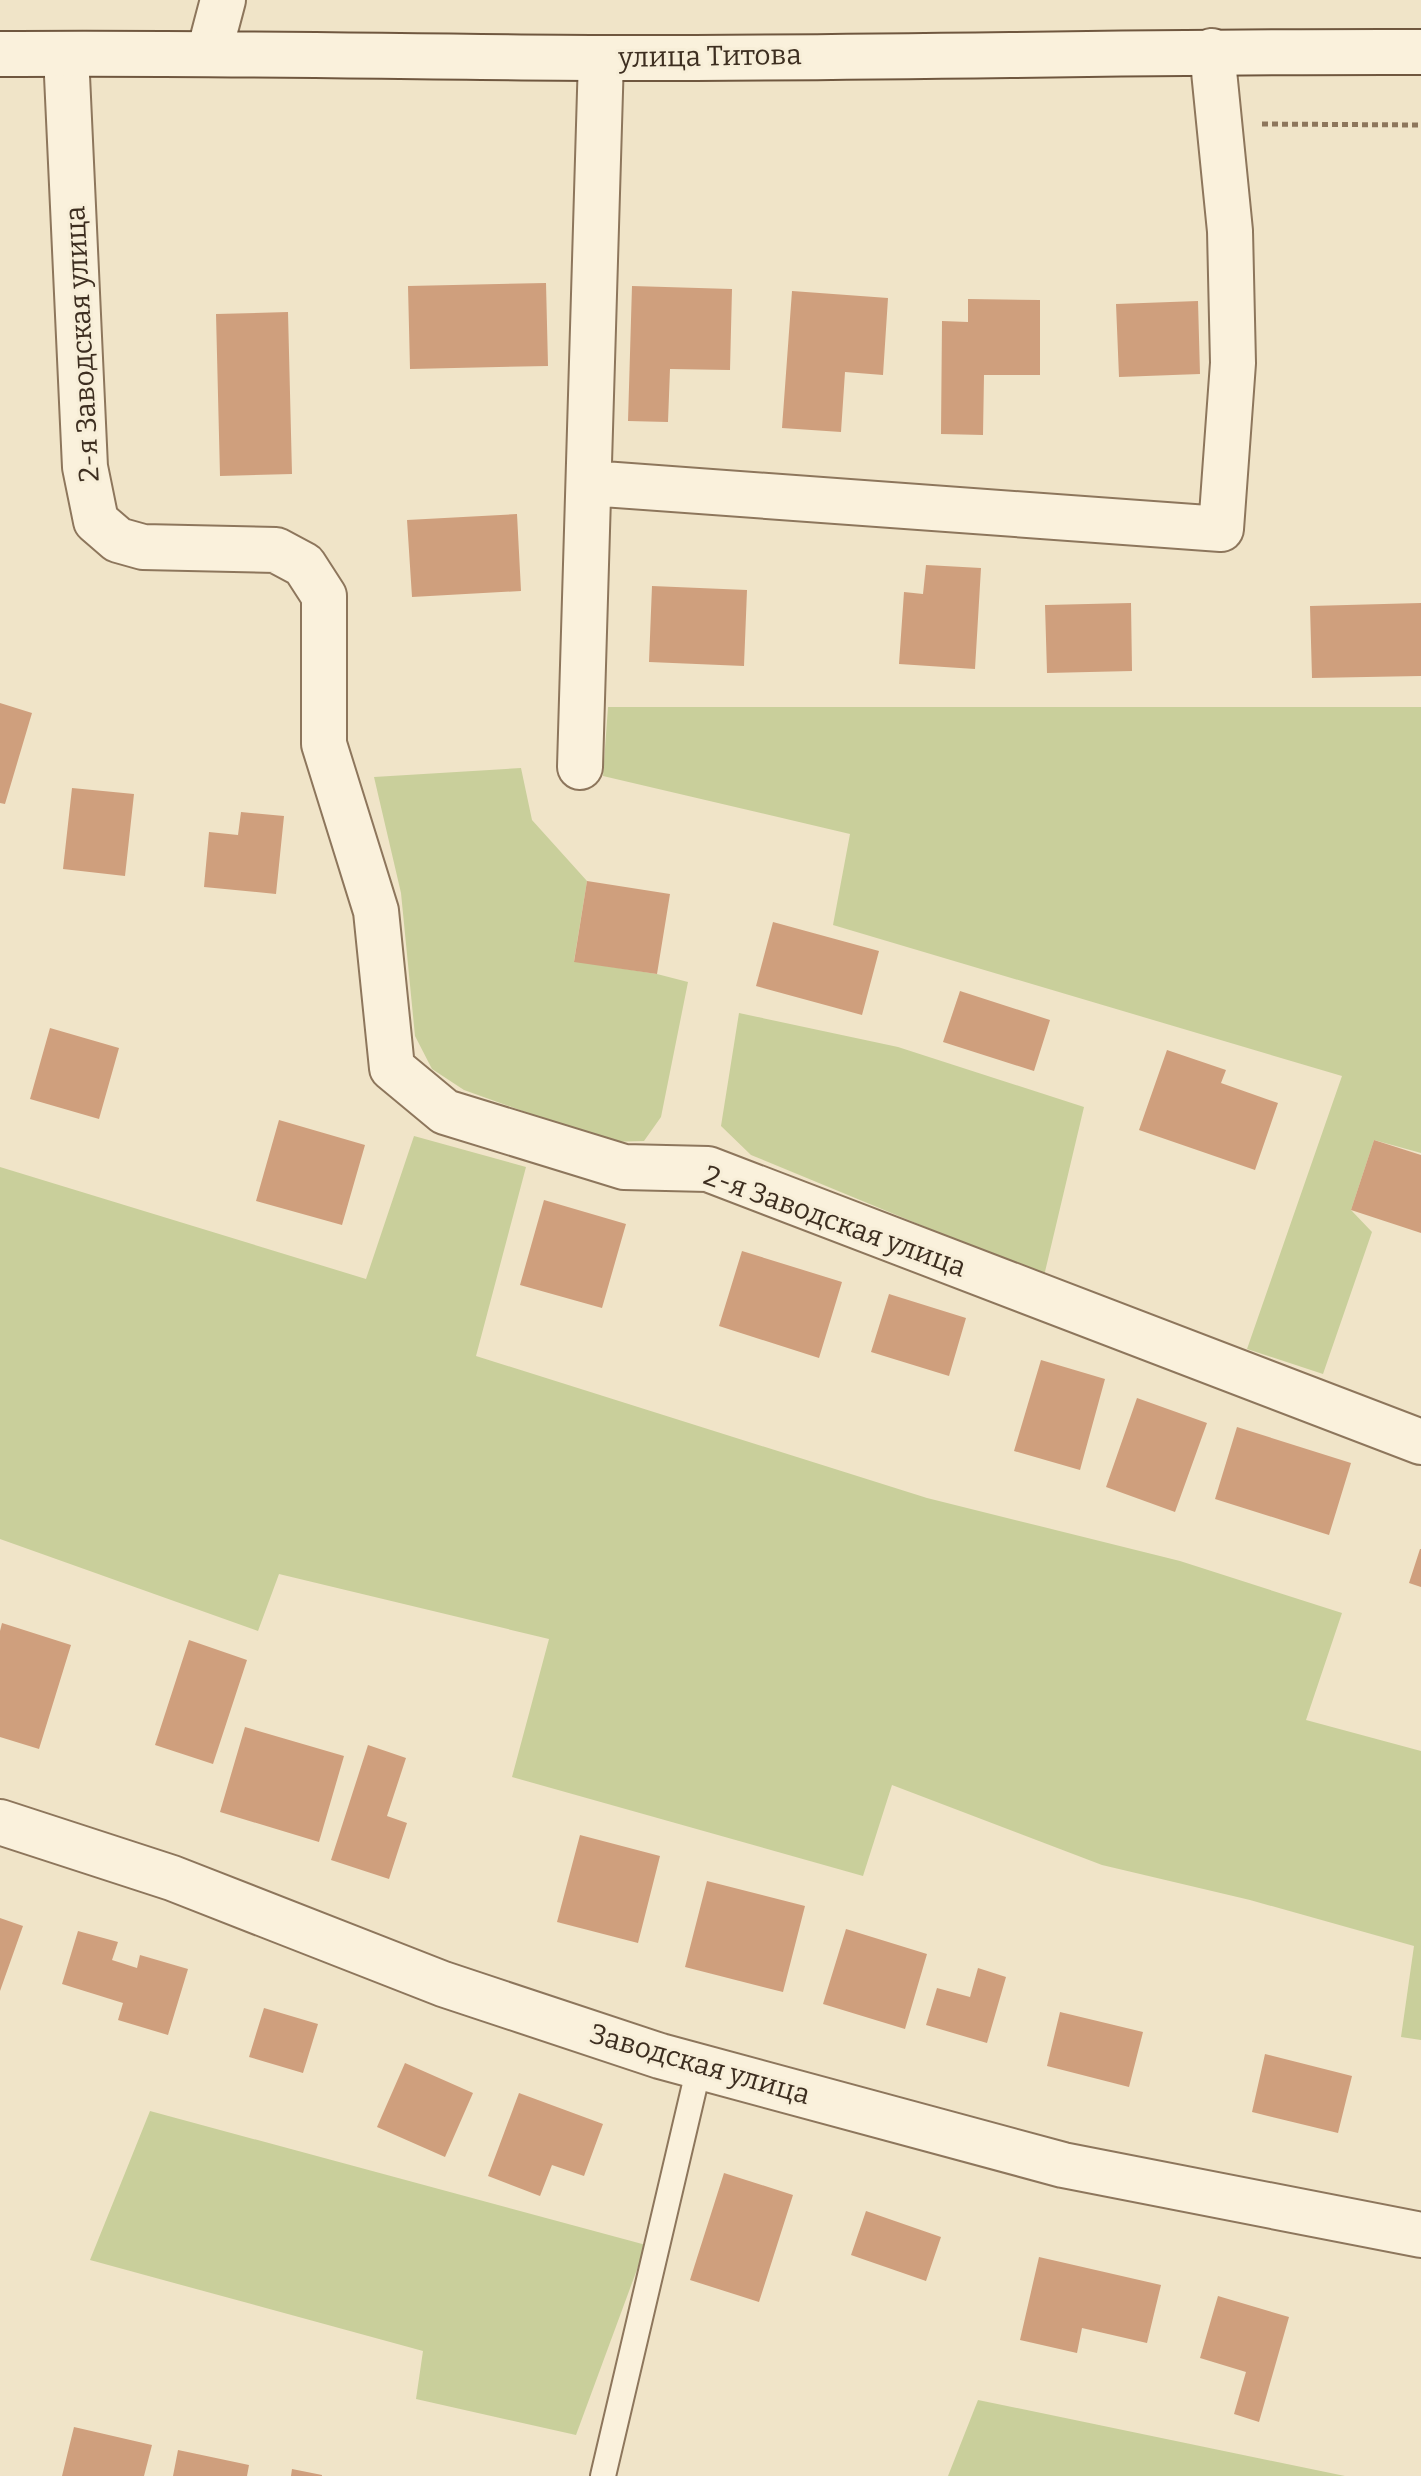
<svg xmlns="http://www.w3.org/2000/svg" width="1421" height="2476" font-family="Bitter,serif">
<rect width="100%" height="100%" fill="#f0e4c8"/>
<!-- green -->
<path fill="#c9cf9b" d="M608,707H1421V1153L1374,1140L1351,1210L1372,1232L1323,1374L1247,1349L1342,1076L833,925L850,834L603,776Z
M521,768L532,820L587,881L574,961L657,974L688,982L661,1117L644,1141L609,1142L464,1090L432,1069L415,1036L401,893L374,777Z
M739,1013L898,1047L1084,1107L1044,1276L751,1155L721,1126Z
M414,1136L526,1167L476,1356L927,1498L1180,1561L1342,1613L1306,1720L1421,1751V2040L1401,2037L1414,1946L1250,1900L1102,1865L892,1785L863,1876L512,1777L549,1639L279,1574L258,1631L0,1539V1167L366,1279Z
M150,2111L646,2245L576,2435L416,2399L423,2351L90,2260Z
M978,2400L1345,2476H948Z"/>
<!-- building -->
<path fill="#cf9f7d" d="M546,283L548,366L410,369L408,286Z
M632,286L732,289L730,370L670,369L668,422L628,421Z
M792,291L888,298L883,375L845,372L841,432L782,428Z
M968,299L1040,300V375H984L983,435L941,434L942,321L968,322Z
M1198,301L1200,374L1119,377L1116,304Z
M288,312L292,474L220,476L216,314Z
M517,514L521,591L412,597L407,520Z
M926,565L981,568L975,669L899,664L904,592L923,594Z
M652,586L747,590L744,666L649,662Z
M1131,603L1132,671L1047,673L1045,605Z
M1421,603V676L1312,678L1310,606Z
M0,703L32,713L5,804L0,803Z
M72,788L134,794L125,876L63,869Z
M241,812L284,816L276,894L204,887L209,832L238,835Z
M587,881L670,894L657,974L574,962Z
M773,922L879,951L862,1015L756,986Z
M960,991L1050,1020L1034,1071L943,1042Z
M50,1028L119,1048L99,1119L30,1099Z
M1167,1050L1226,1070L1221,1083L1278,1103L1255,1170L1139,1130Z
M279,1120L365,1145L342,1225L256,1201Z
M1374,1140L1421,1155V1233L1351,1210Z
M544,1200L626,1224L602,1308L520,1285Z
M742,1251L842,1282L819,1358L719,1326Z
M889,1294L966,1318L949,1376L871,1352Z
M1041,1360L1105,1379L1080,1470L1014,1451Z
M1137,1398L1207,1423L1175,1512L1106,1487Z
M1237,1427L1351,1463L1329,1535L1215,1499Z
M1420,1549H1421V1587L1409,1583Z
M2,1623L71,1645L39,1749L0,1737V1631Z
M189,1640L247,1660L213,1764L155,1745Z
M245,1727L344,1756L319,1842L220,1812Z
M368,1745L406,1758L387,1816L407,1823L389,1879L331,1860Z
M580,1835L660,1856L638,1943L557,1922Z
M707,1881L805,1906L783,1992L685,1967Z
M0,1918L23,1926L0,1991Z
M846,1929L927,1954L905,2029L823,2004Z
M78,1931L118,1942L112,1960L137,1968L140,1955L188,1969L168,2035L118,2020L123,2003L62,1984Z
M978,1968L1006,1977L987,2043L926,2025L937,1988L970,1997Z
M264,2008L318,2024L303,2073L249,2057Z
M1060,2012L1143,2032L1129,2087L1047,2066Z
M1265,2054L1352,2076L1338,2133L1252,2112Z
M405,2063L473,2093L445,2157L377,2127Z
M519,2093L603,2124L584,2176L552,2165L540,2196L488,2176Z
M724,2173L793,2195L759,2302L690,2280Z
M866,2211L941,2237L926,2281L851,2255Z
M1039,2257L1161,2285L1147,2343L1082,2328L1077,2353L1020,2340Z
M1218,2296L1289,2317L1259,2422L1234,2414L1246,2372L1200,2358Z
M74,2427L152,2445L144,2476H62Z
M178,2450L249,2465L247,2476H173Z
M292,2469L322,2475V2476H291Z"/>
<g fill="none" stroke-linecap="round" stroke-linejoin="round">
<!-- lane casing -->
<g stroke="#8d765c" stroke-width="28">
<path id="lane" d="M603,2476L699,2067"/>
</g>
<!-- street casing -->
<g stroke="#8d765c" stroke-width="48">
<path id="street" d="M209,53L223,0
M66,54L85,467L96,521L118,540L143,547L276,550L304,565L324,596V744L376,911L392,1068L445,1112L624,1167L708,1169L1421,1442
M589,483L1221,529L1233,363L1230,231L1212,51
M580,767L601,58
M0,1822L172,1878L443,1984L660,2056L1063,2165L1421,2235"/>
</g>
<!-- secondary casing -->
<g stroke="#6f573f" stroke-width="48">
<path id="secondary" d="M0,54C200,52 400,57 600,58C874,59 1147,51 1421,52"/>
</g>
<!-- path -->
<path stroke="#8d765c" stroke-width="5" stroke-dasharray="6 4" stroke-linecap="butt" d="M1262,124L1421,125"/>
<!-- lane -->
<use href="#lane" stroke="#faf1dc" stroke-width="24"/>
<!-- street -->
<use href="#street" stroke="#faf1dc" stroke-width="44"/>
<!-- secondary -->
<use href="#secondary" stroke="#faf1dc" stroke-width="44"/>
</g>
<g text-anchor="middle" dominant-baseline="central" stroke-width="6" stroke-linejoin="round" paint-order="stroke">
<!-- street labels -->
<g font-size="28" fill="#3d2e20" stroke="#f7eed8">
<text transform="translate(710 56) rotate(-1)">улица Титова</text>
<text transform="translate(82 344) rotate(-93)">2-я Заводская улица</text>
<text transform="translate(835 1221) rotate(20)">2-я Заводская улица</text>
<text transform="translate(700 2064) rotate(16)">Заводская улица</text>
</g>
</g>
</svg>
